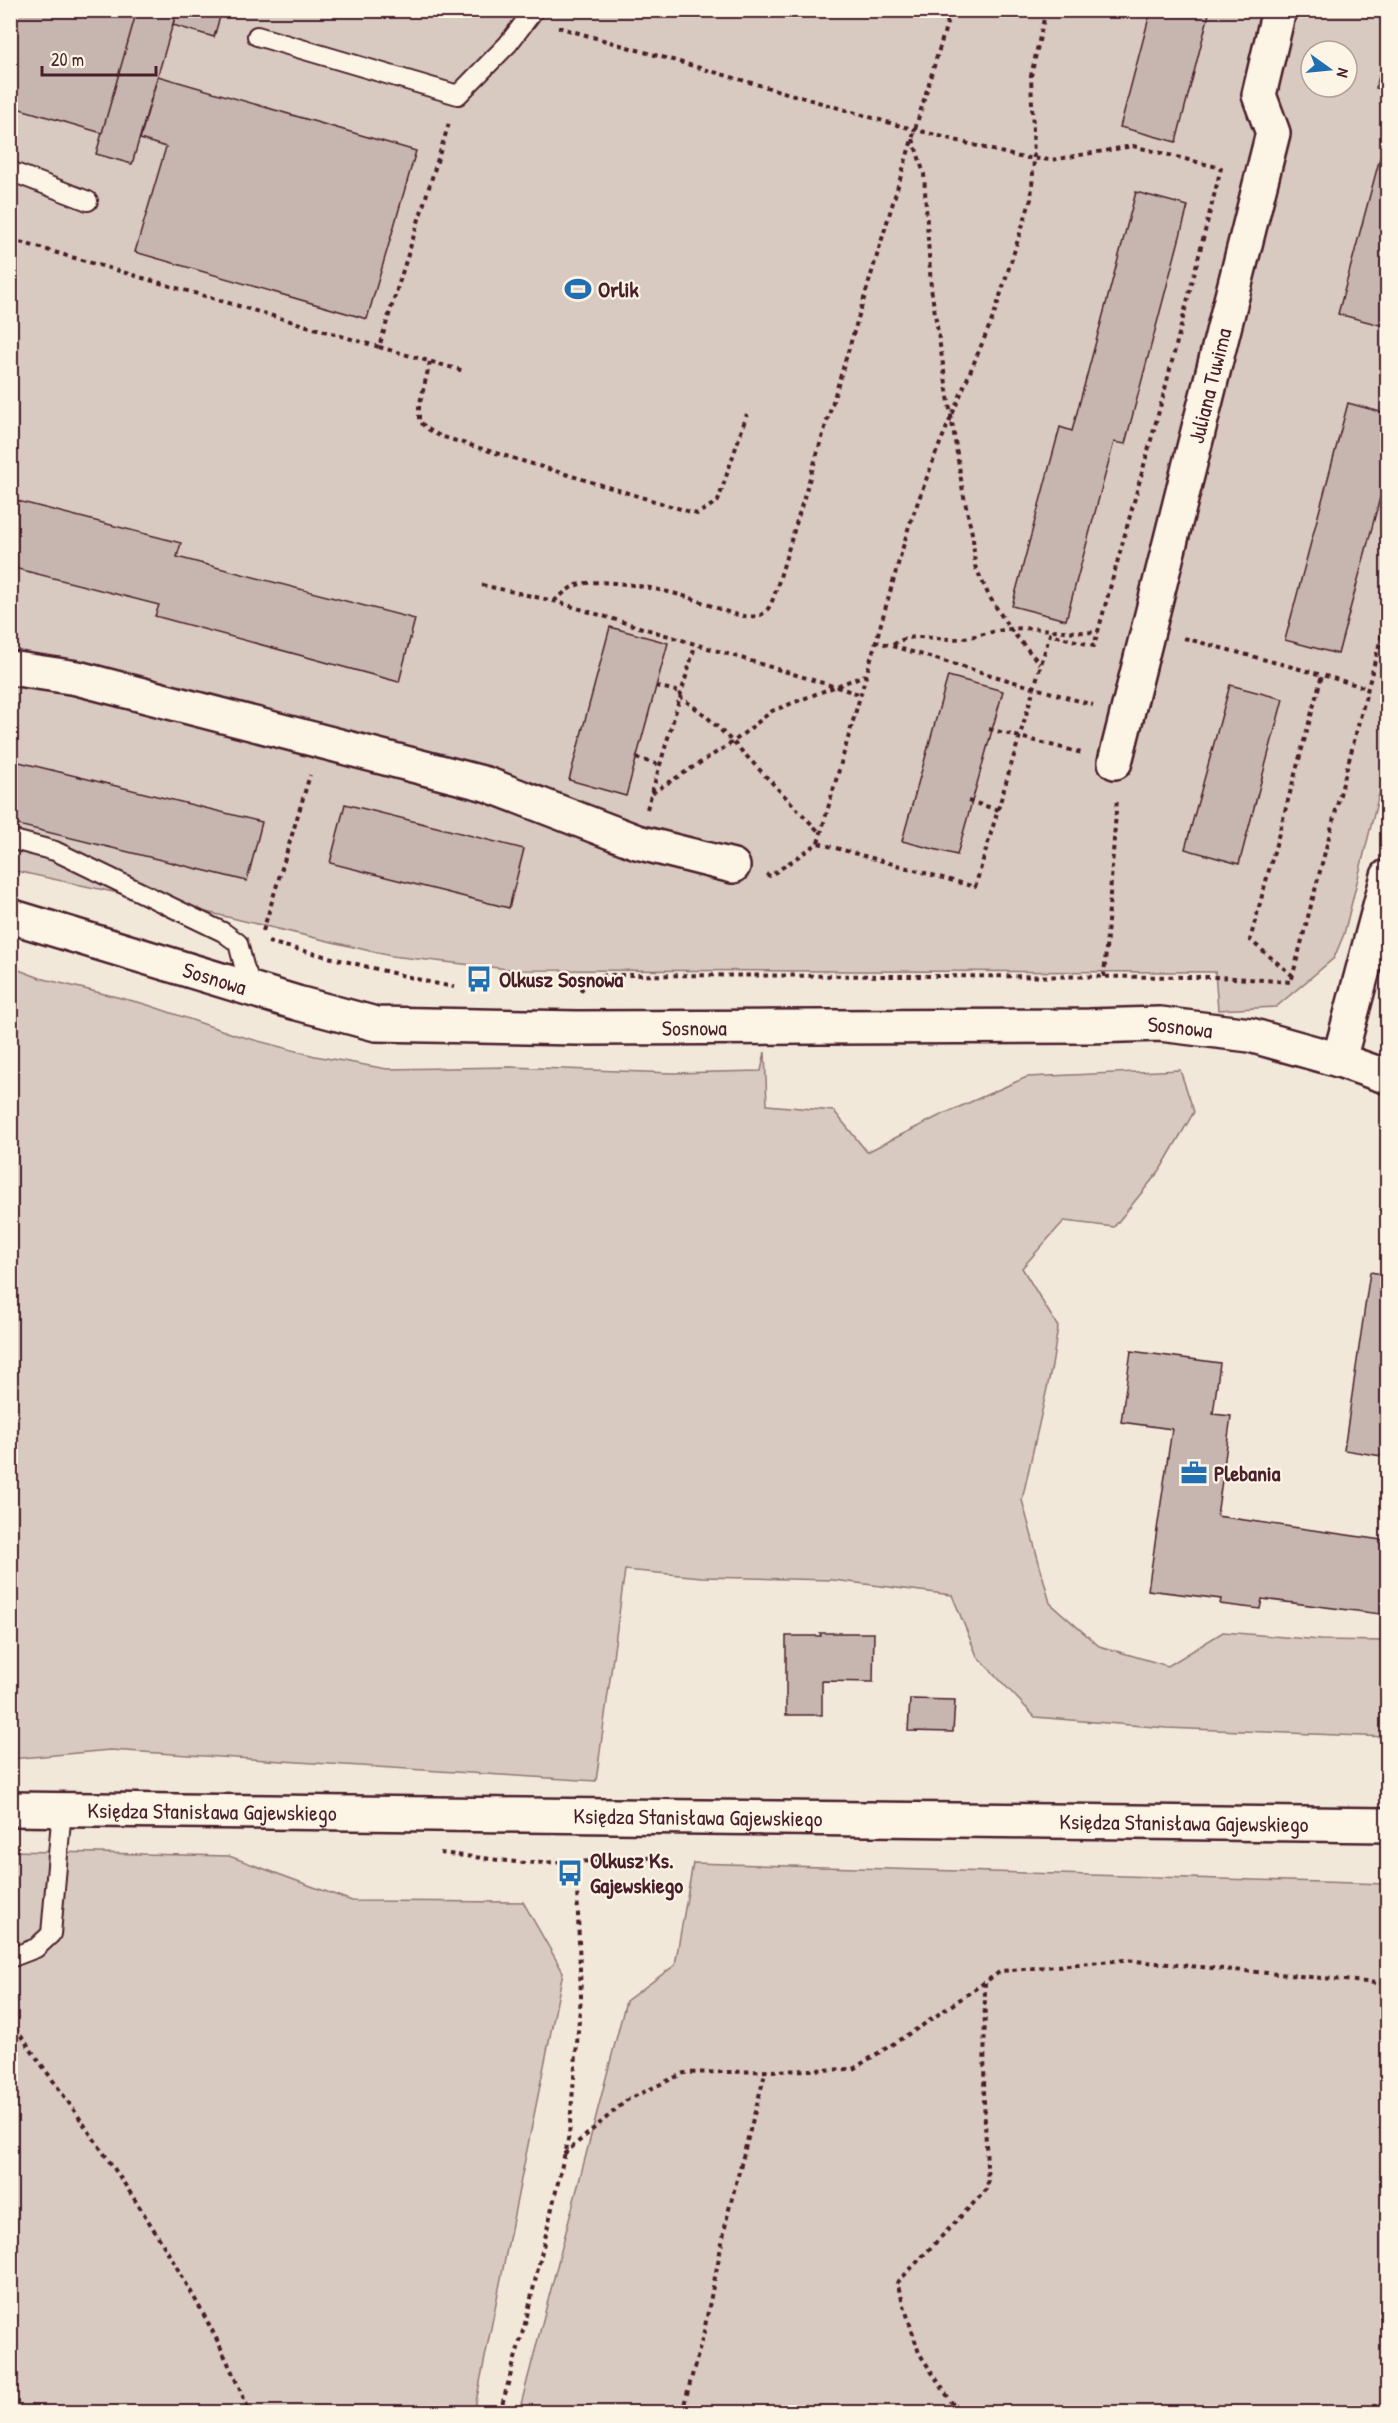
<svg xmlns="http://www.w3.org/2000/svg" width="1398" height="2423" font-family="'Patrick Hand',sans-serif">
<rect width="100%" height="100%" fill="#f1e8da"/>
<filter id="ink" filterUnits="userSpaceOnUse"><feTurbulence type="fractalNoise" baseFrequency=".0167" numOctaves="2"/><feDisplacementMap in="SourceGraphic" scale="12" xChannelSelector="R" yChannelSelector="G"/><feConvolveMatrix kernelMatrix="1 2 1 2 8 2 1 2 1" color-interpolation-filters="sRGB"/></filter>
<g filter="url(#ink)">
<!-- green -->
<path fill="#d8cac0" stroke="#917476" stroke-width="1.5" fill-rule="evenodd" d="M11,11H1387V762L1344,934L1334,958L1276,1007L1218,1010L1215,972L518,970L391,956L215,914L11,870ZM1311,51H1347V87H1311Z
M11,967L40,978L145,1004L236,1035L315,1056L387,1069L510,1067L672,1073L761,1071L765,1052L767,1105L834,1111L867,1152L939,1116L1027,1077L1180,1070L1194,1112L1160,1170L1114,1227L1064,1221L1022,1268L1058,1327L1052,1366L1022,1500L1050,1603L1099,1646L1168,1666L1223,1632L1320,1640L1387,1641V1737L1166,1728L1035,1717L977,1656L952,1595L833,1580L702,1577L625,1570L596,1781L110,1750L11,1759Z
M11,1851L229,1856L352,1901L523,1902L563,1972L474,2412H11Z
M693,1863L1387,1884V2412H519L626,2001L675,1965Z"/>
<!-- building -->
<path fill="#c7b6af" stroke="#4a1f2b" stroke-width="1.5" d="M10,10H137L102,133L10,106Z
M137,10H177L132,164L96,154Z
M177,10H222L214,37L173,25Z
M1151,10H1210L1176,142L1120,127Z
M1388,42V91L1376,88Z
M158,76L416,151L367,319L135,252L166,147L140,139Z
M1382,150L1388,151V327L1338,314Z
M1136,192L1188,206L1125,444L1114,442L1066,620L1012,606L1060,427L1072,431Z
M1348,403L1388,414V468L1338,654L1285,640Z
M10,499L181,543L177,557L415,619L399,682L155,616L159,605L10,567Z
M610,627L668,643L626,796L569,780Z
M948,676L1003,691L957,855L902,841Z
M1230,685L1283,699L1239,864L1185,849Z
M19,762L262,822L247,881L10,823V795Z
M345,804L524,849L509,908L330,863Z
M1370,1272L1388,1275V1457L1344,1450Z
M1131,1351L1220,1363L1213,1414L1231,1416L1217,1516L1388,1541V1615L1262,1599L1260,1609L1220,1604L1221,1599L1148,1590L1172,1429L1121,1422Z
M820,1633H874L873,1682L822,1681V1715H786V1636H821Z
M910,1699L955,1700L953,1732L908,1731Z"/>
<g fill="none" stroke-linecap="round" stroke-linejoin="round">
<!-- service casing -->
<g stroke="#4a1f2b" stroke-width="22">
<path id="service" d="M257,36L458,95L508,44L534,10
M10,171L88,201
M10,839L55,851L223,932L238,943L244,966L254,991
M10,1958L36,1948L51,1934L62,1809"/>
</g>
<!-- minor casing -->
<g stroke="#4a1f2b" stroke-width="38">
<g id="minor">
<path d="M10,668L77,678L486,784L637,842L733,866"/>
<path id="s1" d="M1115,762L1273,133L1259,95L1279,10"/>
<path id="s2" d="M10,916L297,1003L376,1024L577,1028L1089,1026L1160,1024L1250,1035L1339,1060L1388,1077"/>
<path d="M1339,1060L1388,876"/>
</g>
</g>
<!-- tertiary casing -->
<g stroke="#4a1f2b" stroke-width="38">
<g id="tertiary">
<path id="s3" d="M10,1809L1388,1825"/>
</g>
</g>
<!-- path -->
<path stroke="#4a1f2b" stroke-width="4" stroke-dasharray="4.5 4.5" stroke-linecap="butt" d="M558,27L894,124L1019,157L1051,160L1133,146L1221,168L1164,393L1094,646L1050,634L975,887L818,843
M913,139L924,174L931,288L963,492L973,538L975,566L989,596L1010,629L1040,664
M10,229L13,240
M10,250L13,240L379,347L450,120
M379,347L464,371
M430,362L419,407V420L426,428L440,436L697,514L718,501L747,414
M482,585L554,601L859,694
M554,601C561,596 568,588 577,585C603,576 673,591 699,601C716,607 738,619 757,616C770,614 773,598 777,587L951,10
M1184,638L1322,675
M875,641L1093,705
M893,645C909,632 932,639 951,639C971,639 990,631 1010,629C1040,626 1069,634 1098,632
M656,686L680,692
M679,696L705,715L733,742L820,833
M989,729L1082,753
M636,758L660,765
M652,793L733,742L772,711L865,675
M968,801L999,810
M647,809L695,646
M766,874L770,876L818,843L909,526L936,453L994,315L1031,199L1034,160L1031,76L1046,10
M263,931L310,775
M268,942L433,983L454,987
M1293,976L1250,940L1322,675L1367,688
M1104,977L1117,798
M580,991L592,979L606,975L1219,977L1291,982L1388,611
M440,1853L524,1863L640,1860L659,1855
M10,2021C84,2123 158,2226 216,2338C228,2362 239,2388 250,2412
M564,2154L627,2100L684,2073L853,2069L923,2025L1001,1971L1124,1960L1388,1984
M500,2412L526,2320L569,2135L581,1997L577,1888L578,1861
M682,2412L703,2336L728,2213L766,2070
M958,2412L919,2353L897,2283L988,2188L984,2101L985,1983"/>
<!-- service -->
<use href="#service" stroke="#fcf5e5" stroke-width="18"/>
<!-- minor -->
<use href="#minor" stroke="#fcf5e5" stroke-width="33"/>
<!-- tertiary -->
<use href="#tertiary" stroke="#fcf5e5" stroke-width="33"/>
</g>
</g>
<!-- icons -->
<defs>
<g id="stadium-bare" transform="scale(2.07)"><path d="M0-5a6.5 5 0 1 0 0 10a6.5 5 0 1 0 0-10ZM-3.5-1.8h7v3.6h-7Z" fill="#1f6fb2" stroke="#fcf5e5" stroke-width="2.5" paint-order="stroke"/></g>
<g id="bus-bare" transform="scale(2.07)"><path d="M-5-6H5V4H4V6H2V4H-2V6H-4V4H-5ZM-3.5-4V0h7V-4ZM-3.5 1.2v1.5H-2V1.2ZM2 1.2v1.5H3.5V1.2Z" fill="#1f6fb2" stroke="#fcf5e5" stroke-width="2.5" paint-order="stroke"/></g>
<g id="office-bare" transform="scale(2.07)"><path d="M-6-3h4V-5.5h4V-3h4V5H-6ZM-1-4.5V-3h2v-1.5ZM-6 0V1H6V0Z" fill="#1f6fb2" stroke="#fcf5e5" stroke-width="2.5" paint-order="stroke"/></g>
</defs>
<g fill-rule="evenodd">
<use href="#stadium-bare" x="578" y="289"/>
<use href="#bus-bare" x="479" y="979"/>
<use href="#office-bare" x="1194" y="1473"/>
<use href="#bus-bare" x="570" y="1873"/>
</g>
<g text-anchor="middle" dominant-baseline="central" stroke-width="4.5" stroke-linejoin="round" paint-order="stroke">
<!-- poi labels -->
<g font-size="22" font-weight="bold" fill="#4a1f2b" stroke="#fcf5e5" text-anchor="start">
<text x="598" y="289">Orlik</text>
<text x="499" y="979">Olkusz Sosnowa</text>
<text x="1214" y="1473">Plebania</text>
<text x="590" y="1860">Olkusz Ks.<tspan x="590" dy="25">Gajewskiego</tspan></text>
</g>
<!-- street labels -->
<g font-size="22" fill="#4a1f2b" stroke="#fcf5e5">
<text stroke="none"><textPath href="#s1" startOffset="388">Juliana Tuwima</textPath></text>
<text stroke="none"><textPath href="#s2" startOffset="214">Sosnowa</textPath></text>
<text stroke="none"><textPath href="#s2" startOffset="700">Sosnowa</textPath></text>
<text stroke="none"><textPath href="#s2" startOffset="1186">Sosnowa</textPath></text>
<text stroke="none"><textPath href="#s3" startOffset="202">Księdza Stanisława Gajewskiego</textPath></text>
<text stroke="none"><textPath href="#s3" startOffset="688">Księdza Stanisława Gajewskiego</textPath></text>
<text stroke="none"><textPath href="#s3" startOffset="1174">Księdza Stanisława Gajewskiego</textPath></text>
</g>
</g>
<!-- margin -->
<rect width="1398" height="2423" fill="none" stroke="#fcf5e5" stroke-width="36"/>
<rect x="18" y="18" width="1362" height="2387" fill="none" stroke="#4a1f2b" stroke-width="2" filter="url(#ink)"/>
<!-- north arrow -->
<g transform="translate(1329 69) rotate(105)"><circle r="28" fill="#fcf5e5" stroke="#b59f9b" stroke-width="1.5"/>
<path d="M0-4.5L10 22L0 15L-10 22Z" fill="#1f6fb2"/>
<text y="-9" font-size="16" font-weight="bold" text-anchor="middle" fill="#4a1f2b">N</text>
</g>
<!-- scale -->
<path d="M42 66v9h114v-9" fill="none" stroke="#4a1f2b" stroke-width="3"/>
<text x="51" y="66" font-size="18" fill="#4a1f2b" stroke="#fcf5e5" stroke-width="4.5" paint-order="stroke">20 m</text>
</svg>
